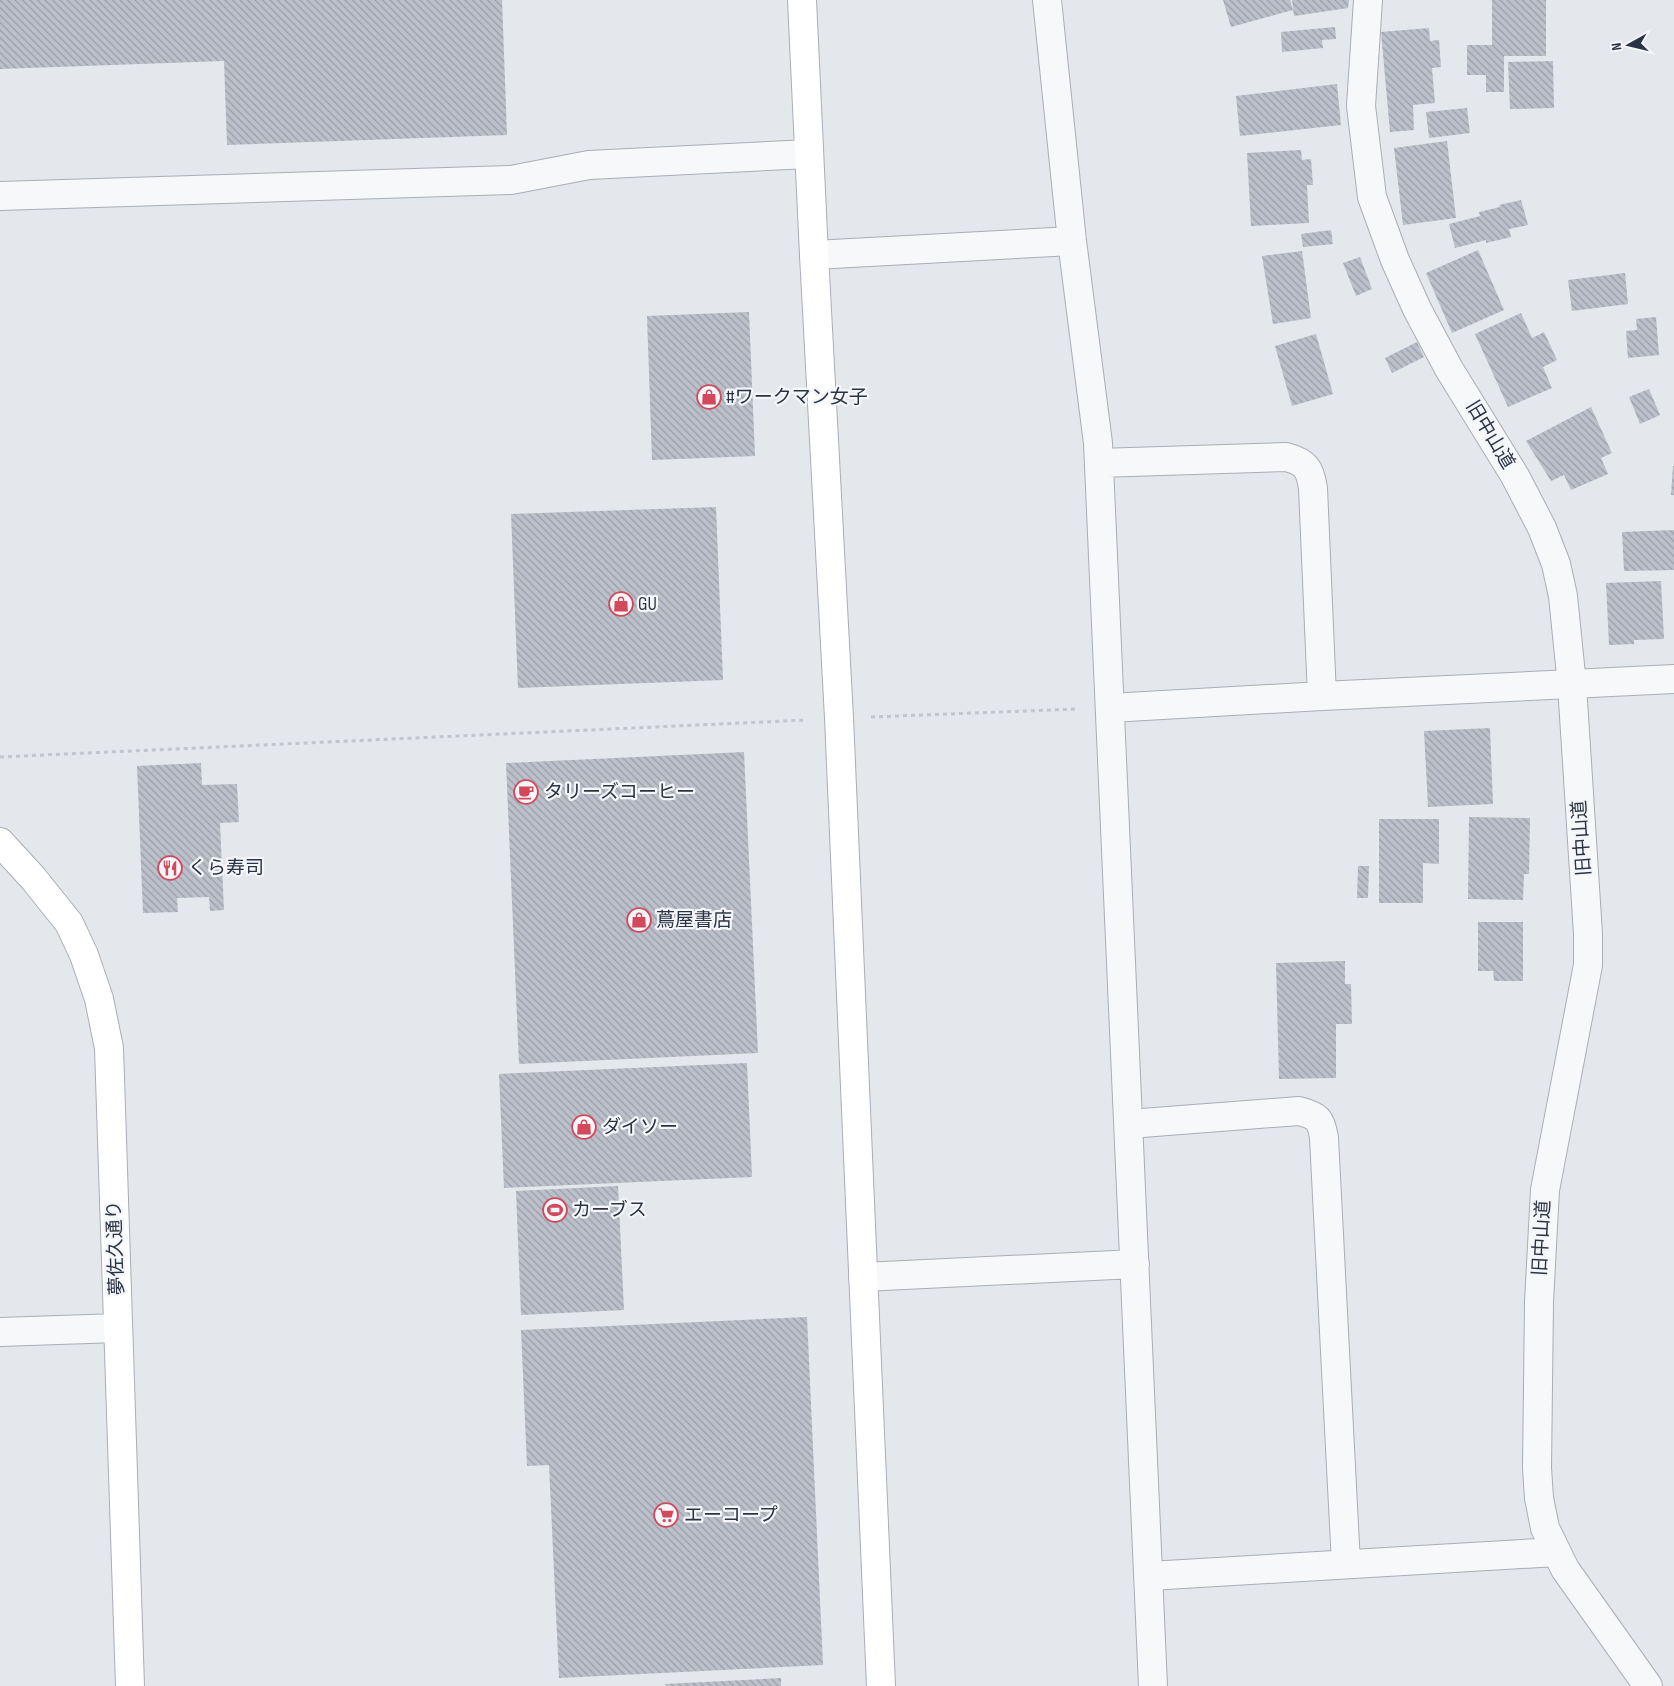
<svg xmlns="http://www.w3.org/2000/svg" width="1674" height="1686" font-family="'Sofia Sans Condensed','Noto Sans JP',sans-serif">
<defs>
<pattern id="building-back-hatch" width="6" height="6" patternUnits="userSpaceOnUse" patternTransform="scale(1.25)"><rect width="6" height="6" fill="#bbc0ca"/><path d="M-1 5l2 2M0 0l6 6M5-1l2 2" fill="none" stroke="#989da6"/></pattern>
</defs>
<rect width="100%" height="100%" fill="#e4e7ec"/>
<!-- building -->
<path fill="url(#building-back-hatch)" d="M0,0H502L507,135L227,145L224,61L0,69Z
M1223,0H1290L1293,10L1231,27Z
M1292,0H1349L1348,8L1294,16Z
M1492,0H1546V56H1504V92H1486V75H1467V45H1492Z
M1335,27L1336,39L1322,40L1323,48L1282,52L1281,32Z
M1429,28L1430,41L1439,40L1441,67L1432,68L1435,103L1413,105L1414,130L1390,132L1381,32Z
M1553,61L1554,108L1510,109L1508,62Z
M1337,84L1341,125L1240,136L1236,96Z
M1467,108L1470,133L1429,138L1426,112Z
M1447,141L1456,218L1403,225L1394,148Z
M1301,150L1302,160L1311,159L1313,185H1307L1309,223L1251,226L1247,153Z
M1521,200L1528,225L1509,229L1511,237L1486,243V240L1455,248L1449,224L1480,216L1479,212L1500,207L1499,205Z
M1331,230L1333,244L1303,247L1301,234Z
M1478,250L1504,310L1452,333L1426,273Z
M1302,251L1311,318L1273,324L1262,256Z
M1360,257L1372,289L1356,296L1343,263Z
M1625,273L1628,304L1572,311L1568,280Z
M749,312L755,456L652,460L647,316Z
M1521,313L1532,338L1544,332L1557,360L1543,367L1552,388L1508,407L1475,334Z
M1656,317L1659,355L1628,358L1626,331L1637,330L1636,319Z
M1316,334L1333,394L1292,406L1275,346Z
M1417,342L1424,357L1392,373L1385,358Z
M1649,389L1660,415L1640,424L1629,397Z
M1591,407L1612,453L1601,458L1608,474L1571,490L1564,475L1551,481L1526,441Z
M1673,466H1674V495H1671Z
M716,507L723,680L518,688L511,514Z
M1674,530V570L1624,571L1622,532Z
M1661,581L1664,639L1634,640V644L1609,645L1606,583Z
M1490,728L1493,804L1428,807L1424,731Z
M744,752L758,1053L519,1064L506,763Z
M201,763L202,785L237,784L239,822L220,823L224,910L210,911L209,897L177,898L178,912L143,913L137,766Z
M1469,817L1530,818L1529,874H1524L1523,900L1468,899Z
M1379,819H1439V864L1423,863V903H1379Z
M1358,866H1369L1368,898H1357Z
M1478,922H1523V981H1494L1493,971H1478Z
M1345,961V984H1351L1352,1024H1336V1078L1279,1079L1276,963Z
M747,1063L752,1177L504,1188L499,1074Z
M618,1186L624,1310L521,1315L516,1191Z
M807,1317L823,1665L559,1678L549,1465L527,1466L521,1330Z
M781,1678V1686H666L665,1684Z"/>
<g fill="none" stroke-linecap="round" stroke-linejoin="round">
<!-- street casing -->
<g stroke="#a9aeb7" stroke-width="30">
<path id="street" d="M1047,0L1072,241L1098,443L1153,1686
M1368,0L1361,106L1372,197L1395,260L1417,309L1449,369L1515,476L1542,528L1556,564L1563,596L1572,685L1588,934V965L1545,1190L1539,1302L1537,1468L1539,1498L1545,1528L1565,1569L1648,1686
M0,196L511,180L589,165L809,154
M814,255L1072,241
M1099,463L1286,457C1306,462 1310,469 1313,488L1322,696
M1110,708L1322,696L1674,679
M1129,1124L1299,1111C1318,1116 1321,1119 1324,1138L1346,1564
M863,1277L1135,1264
M0,1332L118,1328
M1149,1576L1556,1552"/>
</g>
<!-- secondary casing -->
<g stroke="#a9aeb7" stroke-width="30">
<path id="secondary" d="M802,0L814,255L839,718L881,1686
M0,842L33,878L69,923L84,955L99,999L109,1048L130,1686"/>
</g>
<!-- path -->
<path stroke="#c2c5cb" stroke-width="3" stroke-dasharray="4 4" stroke-linecap="butt" d="M871,717L1077,709
M0,757L807,720"/>
<!-- street -->
<use href="#street" stroke="#f7f8fa" stroke-width="28"/>
<!-- secondary -->
<use href="#secondary" stroke="#fff" stroke-width="28"/>
</g>
<!-- icons -->
<defs>
<g id="shop-ring" transform="scale(1.25)"><circle r="9.5" fill="#f4f6f9" stroke="#d1495b" stroke-width="1.5"/><path d="M-5-2.5h2.3a2.7 3.5 0 0 1 5.4 0H5L5.5 6h-11ZM-1.5-2.5h3a1.5 2.3 0 0 0-3 0Z" fill="#d1495b"/></g>
<g id="cafe-ring" transform="scale(1.25)"><circle r="9.5" fill="#f4f6f9" stroke="#d1495b" stroke-width="1.5"/><path d="M-5.5-4.5H6V0H3Q3 3.5 0 3.5H-2.5Q-5.5 3.5-5.5 0ZM3-3.2v2h1.7v-2ZM-6 4.5H4V6H-6Z" fill="#d1495b"/></g>
<g id="restaurant-ring" transform="scale(1.25)"><circle r="9.5" fill="#f4f6f9" stroke="#d1495b" stroke-width="1.5"/><path d="M-5-6h1v4h1v-4h1v4h1v-4h1v5L-1.5 .5V6h-2V.5L-5-1ZM5-6V6H3V1.5H1.5Q1.5-4 5-6Z" fill="#d1495b"/></g>
<g id="stadium-ring" transform="scale(1.25)"><circle r="9.5" fill="#f4f6f9" stroke="#d1495b" stroke-width="1.5"/><path d="M0-5a6.5 5 0 1 0 0 10a6.5 5 0 1 0 0-10ZM-3.5-1.8h7v3.6h-7Z" fill="#d1495b"/></g>
<g id="supermarket-ring" transform="scale(1.25)"><circle r="9.5" fill="#f4f6f9" stroke="#d1495b" stroke-width="1.5"/><path d="M-6-5.5h2.5l.6 2H6L4.5 2H-2.5L-4.4-4H-6ZM-1.5 3.2a1.3 1.3 0 1 0 .1 0ZM3 3.2a1.3 1.3 0 1 0 .1 0Z" fill="#d1495b"/></g>
</defs>
<g fill-rule="evenodd">
<use href="#shop-ring" x="709" y="397"/>
<use href="#shop-ring" x="621" y="604"/>
<use href="#cafe-ring" x="526" y="792"/>
<use href="#restaurant-ring" x="170" y="868"/>
<use href="#shop-ring" x="639" y="920"/>
<use href="#shop-ring" x="584" y="1127"/>
<use href="#stadium-ring" x="555" y="1210"/>
<use href="#supermarket-ring" x="666" y="1515"/>
</g>
<g text-anchor="middle" dominant-baseline="central" stroke-width="4.5" stroke-linejoin="round" paint-order="stroke">
<!-- poi labels -->
<g font-size="19" fill="#2b3445" stroke="#f4f6f9" text-anchor="start">
<text x="726" y="397">#ワークマン女子</text>
<text x="638" y="604">GU</text>
<text x="544" y="792">タリーズコーヒー</text>
<text x="188" y="868">くら寿司</text>
<text x="656" y="920">蔦屋書店</text>
<text x="602" y="1127">ダイソー</text>
<text x="572" y="1210">カーブス</text>
<text x="684" y="1515">エーコープ</text>
</g>
<!-- street labels -->
<g font-size="19" fill="#2b3445" stroke="#f4f6f9">
<text transform="translate(1490 435) rotate(59)">旧中山道</text>
<text transform="translate(1582 838) rotate(-94)">旧中山道</text>
<text transform="translate(1542 1238) rotate(-87)">旧中山道</text>
<text transform="translate(116 1248) rotate(-92)">夢佐久通り</text>
</g>
</g>
<!-- north arrow -->
<g transform="translate(1629 45) rotate(262)" stroke="#f4f6f9" stroke-width="4" paint-order="stroke">
<path d="M0-4L9 19L0 12L-9 19Z" fill="#2b3445"/>
<text y="-8" font-size="14" font-weight="bold" text-anchor="middle" fill="#2b3445">N</text>
</g>
</svg>
